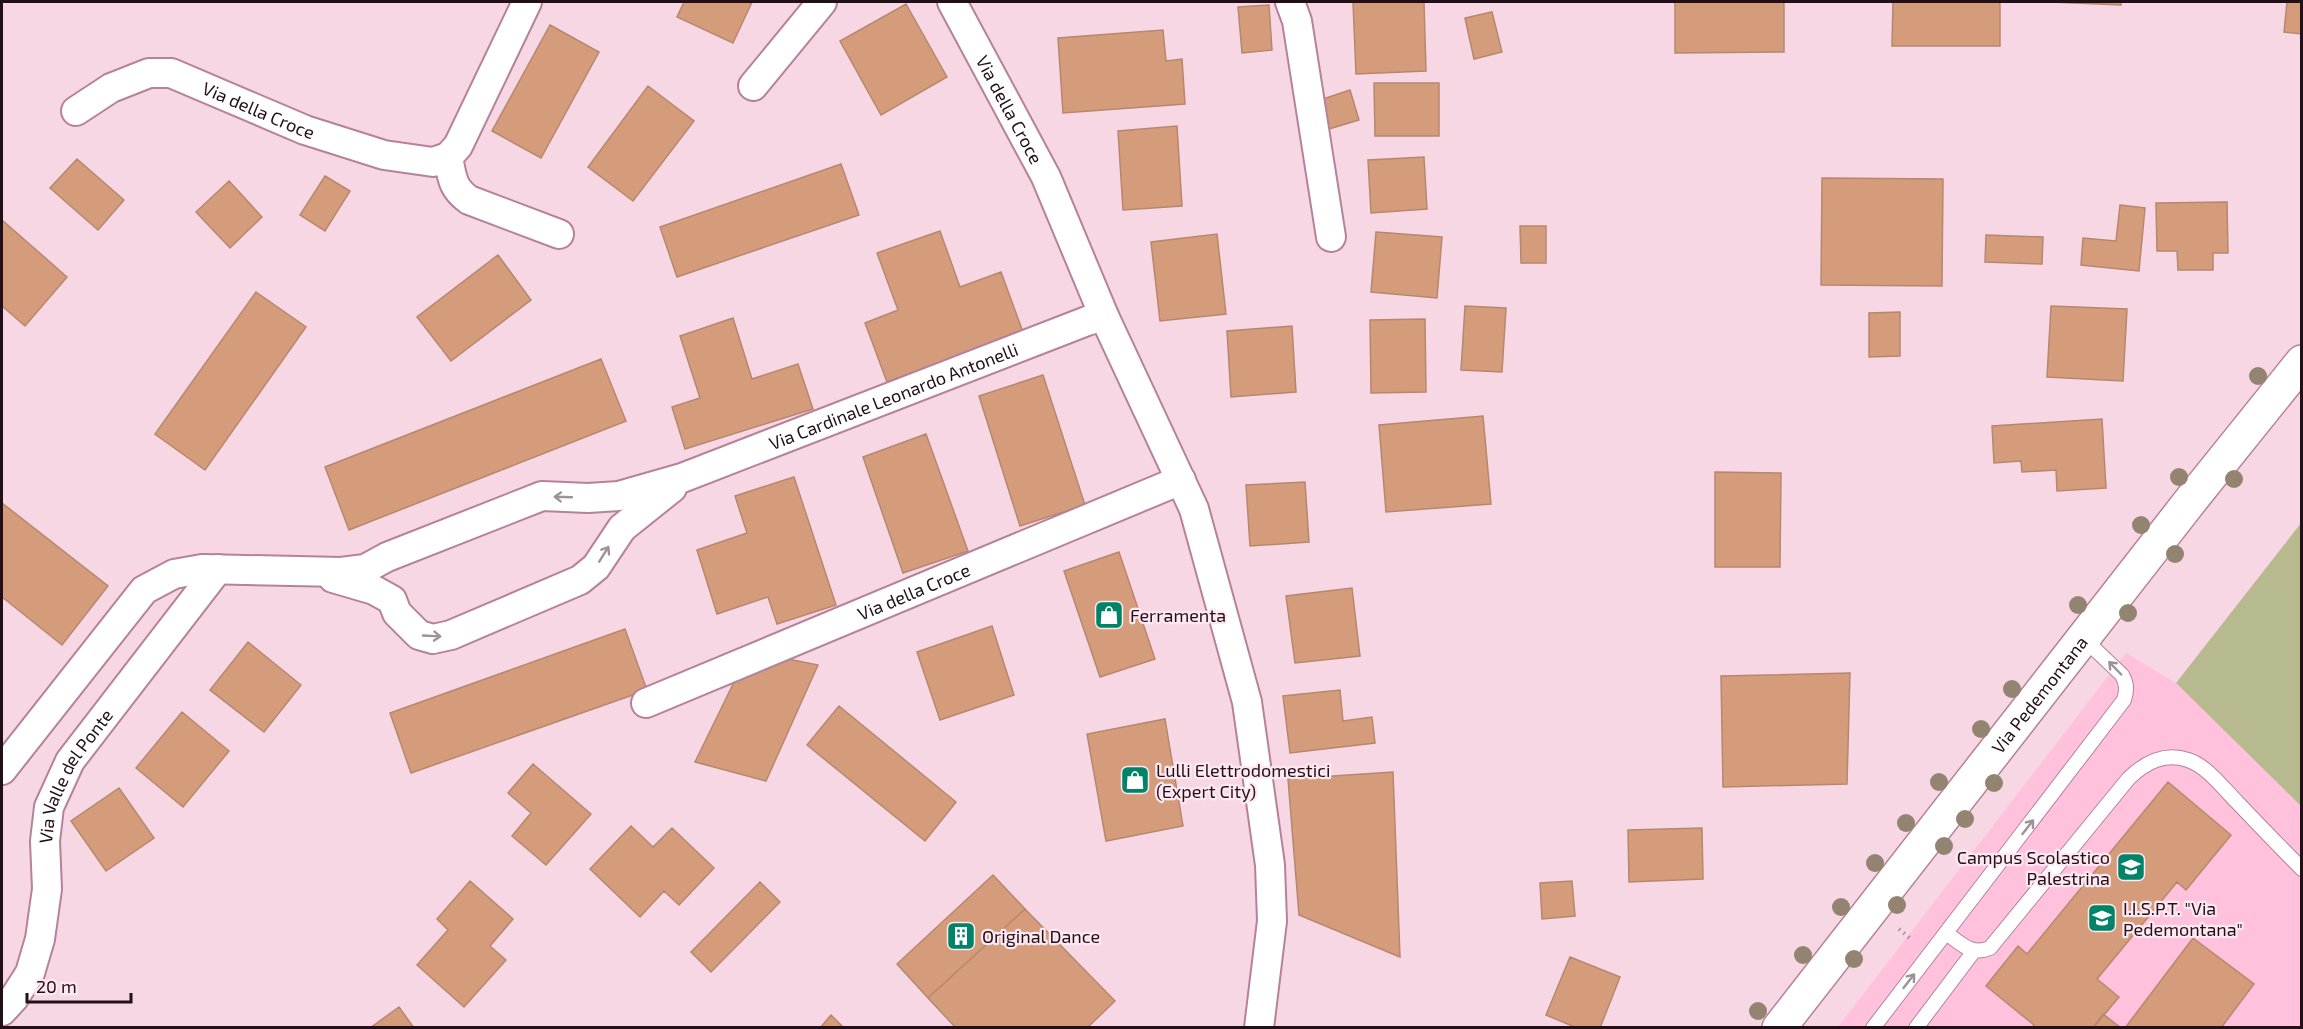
<svg xmlns="http://www.w3.org/2000/svg" width="2303" height="1029" font-family="'Exo 2',sans-serif">
<rect width="100%" height="100%" fill="#f8d7e5"/>
<!-- built -->
<path fill="#ffc1dc" d="M2126,653L2176,683L2301,806V1027L1837,1028Z"/>
<!-- green -->
<path fill="#b7ba8e" d="M2301,523V806L2176,683Z"/>
<!-- building -->
<path fill="#d59c7c" stroke="#b6876d" stroke-width="1.5" d="M684,2H752L733,43L677,17Z
M1353,2H1424L1426,71L1356,74Z
M1675,2H1784V52L1675,53Z
M1893,2H2000V46H1892Z
M2050,2H2121V5Z
M2287,2H2302V34L2284,32Z
M906,4L947,77L881,115L840,41Z
M1269,5L1272,50L1242,53L1238,7Z
M1492,12L1502,52L1474,59L1465,18Z
M550,25L599,52L541,158L492,131Z
M1163,30L1166,61L1182,59L1185,104L1063,113L1058,38Z
M1374,83H1439V136H1375Z
M648,86L694,121L633,201L588,167Z
M1350,90L1359,120L1329,129L1320,100Z
M1177,126L1182,206L1123,210L1118,131Z
M1424,157L1427,209L1371,213L1368,160Z
M77,159L124,200L98,230L50,188Z
M841,164L859,215L677,277L660,227Z
M325,176L350,191L325,231L300,215Z
M1822,178L1943,179L1942,286L1821,285Z
M229,181L262,217L230,248L196,212Z
M2227,202L2228,253H2213V270H2178L2177,251H2157L2156,203Z
M2120,205L2145,208L2139,271L2081,265L2083,238L2116,241Z
M2,220L67,277L25,326L2,306Z
M1520,226H1546V263H1521Z
M940,231L960,287L1001,272L1023,332L887,382L865,323L898,310L877,253Z
M1376,232L1442,237L1437,298L1371,292Z
M1217,234L1226,314L1160,321L1151,242Z
M1986,235L2043,237L2042,264L1985,262Z
M498,255L531,300L451,361L417,317Z
M256,292L306,327L205,470L155,434Z
M1465,306L1506,308L1502,372L1461,370Z
M2051,306L2127,309L2123,381L2047,377Z
M1900,312V356L1869,357V313Z
M733,318L752,379L798,364L813,409L685,449L672,407L700,398L680,336Z
M1425,319L1426,392L1371,393L1370,320Z
M1292,326L1296,392L1231,397L1227,331Z
M601,359L626,421L349,530L325,467Z
M1043,375L1085,505L1020,526L979,396Z
M1483,416L1491,504L1386,512L1379,425Z
M2102,419L2106,488L2057,491L2056,470L2022,472L2021,461L1994,463L1992,426Z
M926,434L968,551L903,573L863,457Z
M1715,472L1781,473L1780,567H1715Z
M794,477L836,605L777,624L768,597L717,614L697,550L747,533L735,496Z
M1305,482L1309,542L1250,546L1246,485Z
M2,503L108,586L62,645L2,597Z
M1119,552L1155,659L1100,677L1064,571Z
M1352,588L1360,656L1295,663L1286,596Z
M992,626L1014,695L940,720L917,652Z
M625,629L647,690L411,773L390,713Z
M248,642L301,685L264,732L210,690Z
M788,659L818,665L766,781L695,762L735,680Z
M1850,673L1847,784L1723,787L1721,676Z
M1340,690L1343,721L1372,717L1375,743L1290,753L1283,696Z
M839,706L956,802L925,841L807,745Z
M182,712L229,751L183,807L136,768Z
M1165,719L1183,826L1106,841L1087,734Z
M533,764L591,814L546,865L512,836L531,813L508,793Z
M1393,772L1400,957L1299,915L1288,779Z
M2168,782L2231,835L2186,890L2177,882L2097,979L2119,997L2093,1028H2032L2034,1025L1986,986L2018,946L2027,954Z
M119,788L154,838L106,871L71,821Z
M631,826L653,847L672,828L714,868L679,905L664,891L640,917L590,869Z
M1702,828L1703,879L1629,882L1628,830Z
M993,875L1025,909L928,998L897,964Z
M470,881L513,919L490,946L506,960L464,1007L417,965L448,930L437,919Z
M1572,881L1575,916L1542,919L1540,883Z
M760,882L780,902L711,972L691,952Z
M1025,909L1115,1001L1087,1028H956L928,998Z
M2193,938L2254,984L2221,1028H2125Z
M1570,957L1620,977L1600,1028H1577L1546,1015Z
M399,1007L414,1028H370Z
M2103,1014L2121,1028H2093Z
M831,1015L844,1028H820Z"/>
<g fill="none" stroke-linecap="round" stroke-linejoin="round">
<!-- service casing -->
<g stroke="#b58299" stroke-width="16">
<path id="service" d="M1946,933C1961,943 1971,956 1990,948L2129,778C2146,762 2165,752 2188,760C2207,766 2223,788 2237,802C2258,824 2280,847 2302,869
M1873,1028L2124,700C2127,690 2127,684 2122,675L2083,638
M1916,1028L1974,951"/>
</g>
<!-- minor casing -->
<g stroke="#b58299" stroke-width="32">
<g id="minor">
<path id="s1" d="M952,2L1046,177L1104,316L1194,509L1247,702L1270,865L1272,921L1259,1028"/>
<path d="M1290,2L1297,21L1331,237"/>
<path d="M753,86L822,2"/>
<path id="s2" d="M76,111L111,88L149,73H171L305,130L384,155L433,162L448,157L458,146L527,2"/>
<path d="M448,157C452,177 452,188 469,200L559,234"/>
<path d="M333,578L374,590L392,600L397,613L419,635L433,639L451,635L580,580L596,567L622,528L672,488"/>
<path id="s3" d="M646,703L1181,480"/>
<path id="s4" d="M2,770L144,590L174,574L202,569L341,572L365,569L387,557L542,496L588,498L619,496L682,478L1087,321L1104,316"/>
<path id="s5" d="M2,1011L14,998L30,973L40,939L47,889L45,841L49,807L70,761L218,569"/>
</g>
</g>
<!-- tertiary casing -->
<g stroke="#b58299" stroke-width="36">
<g id="tertiary">
<path id="s6" d="M1779,1028L2191,500L2302,362"/>
</g>
</g>
<!-- path -->
<path stroke="#aa8e9a" stroke-width="4" stroke-dasharray="1.5 4.5" stroke-linecap="butt" d="M1899,929L1912,940"/>
<!-- service -->
<use href="#service" stroke="#fff" stroke-width="14"/>
<!-- minor -->
<use href="#minor" stroke="#fff" stroke-width="28"/>
<!-- tertiary -->
<use href="#tertiary" stroke="#fff" stroke-width="33"/>
</g>
<!-- trees -->
<g fill="#928470">
<circle cx="2258" cy="376" r="9"/>
<circle cx="2179" cy="477" r="9"/>
<circle cx="2234" cy="479" r="9"/>
<circle cx="2141" cy="525" r="9"/>
<circle cx="2175" cy="554" r="9"/>
<circle cx="2078" cy="605" r="9"/>
<circle cx="2128" cy="613" r="9"/>
<circle cx="2012" cy="689" r="9"/>
<circle cx="1981" cy="729" r="9"/>
<circle cx="1939" cy="782" r="9"/>
<circle cx="1994" cy="783" r="9"/>
<circle cx="1965" cy="819" r="9"/>
<circle cx="1906" cy="823" r="9"/>
<circle cx="1944" cy="846" r="9"/>
<circle cx="1875" cy="863" r="9"/>
<circle cx="1897" cy="905" r="9"/>
<circle cx="1841" cy="907" r="9"/>
<circle cx="1803" cy="955" r="9"/>
<circle cx="1854" cy="959" r="9"/>
<circle cx="1758" cy="1011" r="9"/>
</g>
<!-- one-way arrows -->
<defs><path id="oneway-shaft" d="M-6 0H5M1.5-3L5.5 0L1.5 3" fill="none" stroke-width="1.6" stroke-linecap="round" stroke-linejoin="round" transform="scale(1.5)"/></defs>
<g stroke="#9c9398">
<use href="#oneway-shaft" transform="translate(563 497) rotate(-178)"/>
<use href="#oneway-shaft" transform="translate(604 554) rotate(-58)"/>
<use href="#oneway-shaft" transform="translate(432 636) rotate(3)"/>
<use href="#oneway-shaft" transform="translate(2115 668) rotate(-134)"/>
<use href="#oneway-shaft" transform="translate(2028 827) rotate(-52)"/>
<use href="#oneway-shaft" transform="translate(1909 981) rotate(-52)"/>
</g>
<!-- icons -->
<defs>
<g id="shop-square" transform="scale(1.5)"><rect x="-9" y="-9" width="18" height="18" rx="4" fill="#008468" stroke="#fee8f1"/><path d="M-5-2.5h2.3a2.7 3.5 0 0 1 5.4 0H5L5.5 6h-11ZM-1.5-2.5h3a1.5 2.3 0 0 0-3 0Z" fill="#fff"/></g>
<g id="university-square" transform="scale(1.5)"><rect x="-9" y="-9" width="18" height="18" rx="4" fill="#008468" stroke="#fee8f1"/><path d="M0-5L7-2L0 1L-7-2ZM-4 1L0 2.5L4 1V4Q0 6-4 4Z" fill="#fff"/></g>
<g id="building-square" transform="scale(1.5)"><rect x="-9" y="-9" width="18" height="18" rx="4" fill="#008468" stroke="#fee8f1"/><path d="M-4-6H4V6H1V3H-1V6H-4ZM-2.5-4.3h1.7v1.8h-1.7ZM.8-4.3h1.7v1.8H.8ZM-2.5-1h1.7V.8h-1.7ZM.8-1h1.7V.8H.8Z" fill="#fff"/></g>
</defs>
<g fill-rule="evenodd">
<use href="#shop-square" x="1109" y="615"/>
<use href="#shop-square" x="1135" y="780"/>
<use href="#university-square" x="2131" y="867"/>
<use href="#university-square" x="2102" y="918"/>
<use href="#building-square" x="961" y="936"/>
</g>
<g text-anchor="middle" dominant-baseline="central" stroke-width="4.5" stroke-linejoin="round" paint-order="stroke">
<!-- street labels -->
<g font-size="18" fill="#221019" stroke="#fee8f1">
<text stroke="none"><textPath href="#s2" startOffset="200">Via della Croce</textPath></text>
<text stroke="none"><textPath href="#s1" startOffset="122">Via della Croce</textPath></text>
<text stroke="none"><textPath href="#s4" startOffset="1016">Via Cardinale Leonardo Antonelli</textPath></text>
<text stroke="none"><textPath href="#s3" startOffset="290">Via della Croce</textPath></text>
<text stroke="none"><textPath href="#s6" startOffset="423">Via Pedemontana</textPath></text>
<text stroke="none"><textPath href="#s5" startOffset="254">Via Valle del Ponte</textPath></text>
</g>
<!-- poi labels -->
<g font-size="18" fill="#221019" stroke="#fee8f1" text-anchor="start">
<text x="1130" y="615">Ferramenta</text>
<text x="1156" y="770">Lulli Elettrodomestici<tspan x="1156" dy="21">(Expert City)</tspan></text>
<text x="2110" y="857" text-anchor="end">Campus Scolastico<tspan x="2110" dy="21">Palestrina</tspan></text>
<text x="2123" y="908">I.I.S.P.T. "Via<tspan x="2123" dy="21">Pedemontana"</tspan></text>
<text x="982" y="936">Original Dance</text>
</g>
</g>
<!-- border -->
<rect width="2303" height="1029" fill="none" stroke="#221019" stroke-width="6"/>
<!-- scale -->
<path d="M27 993v9h104v-9" fill="none" stroke="#221019" stroke-width="3"/>
<text x="36" y="993" font-size="18" fill="#221019" stroke="#fee8f1" stroke-width="4.5" paint-order="stroke">20 m</text>
</svg>
